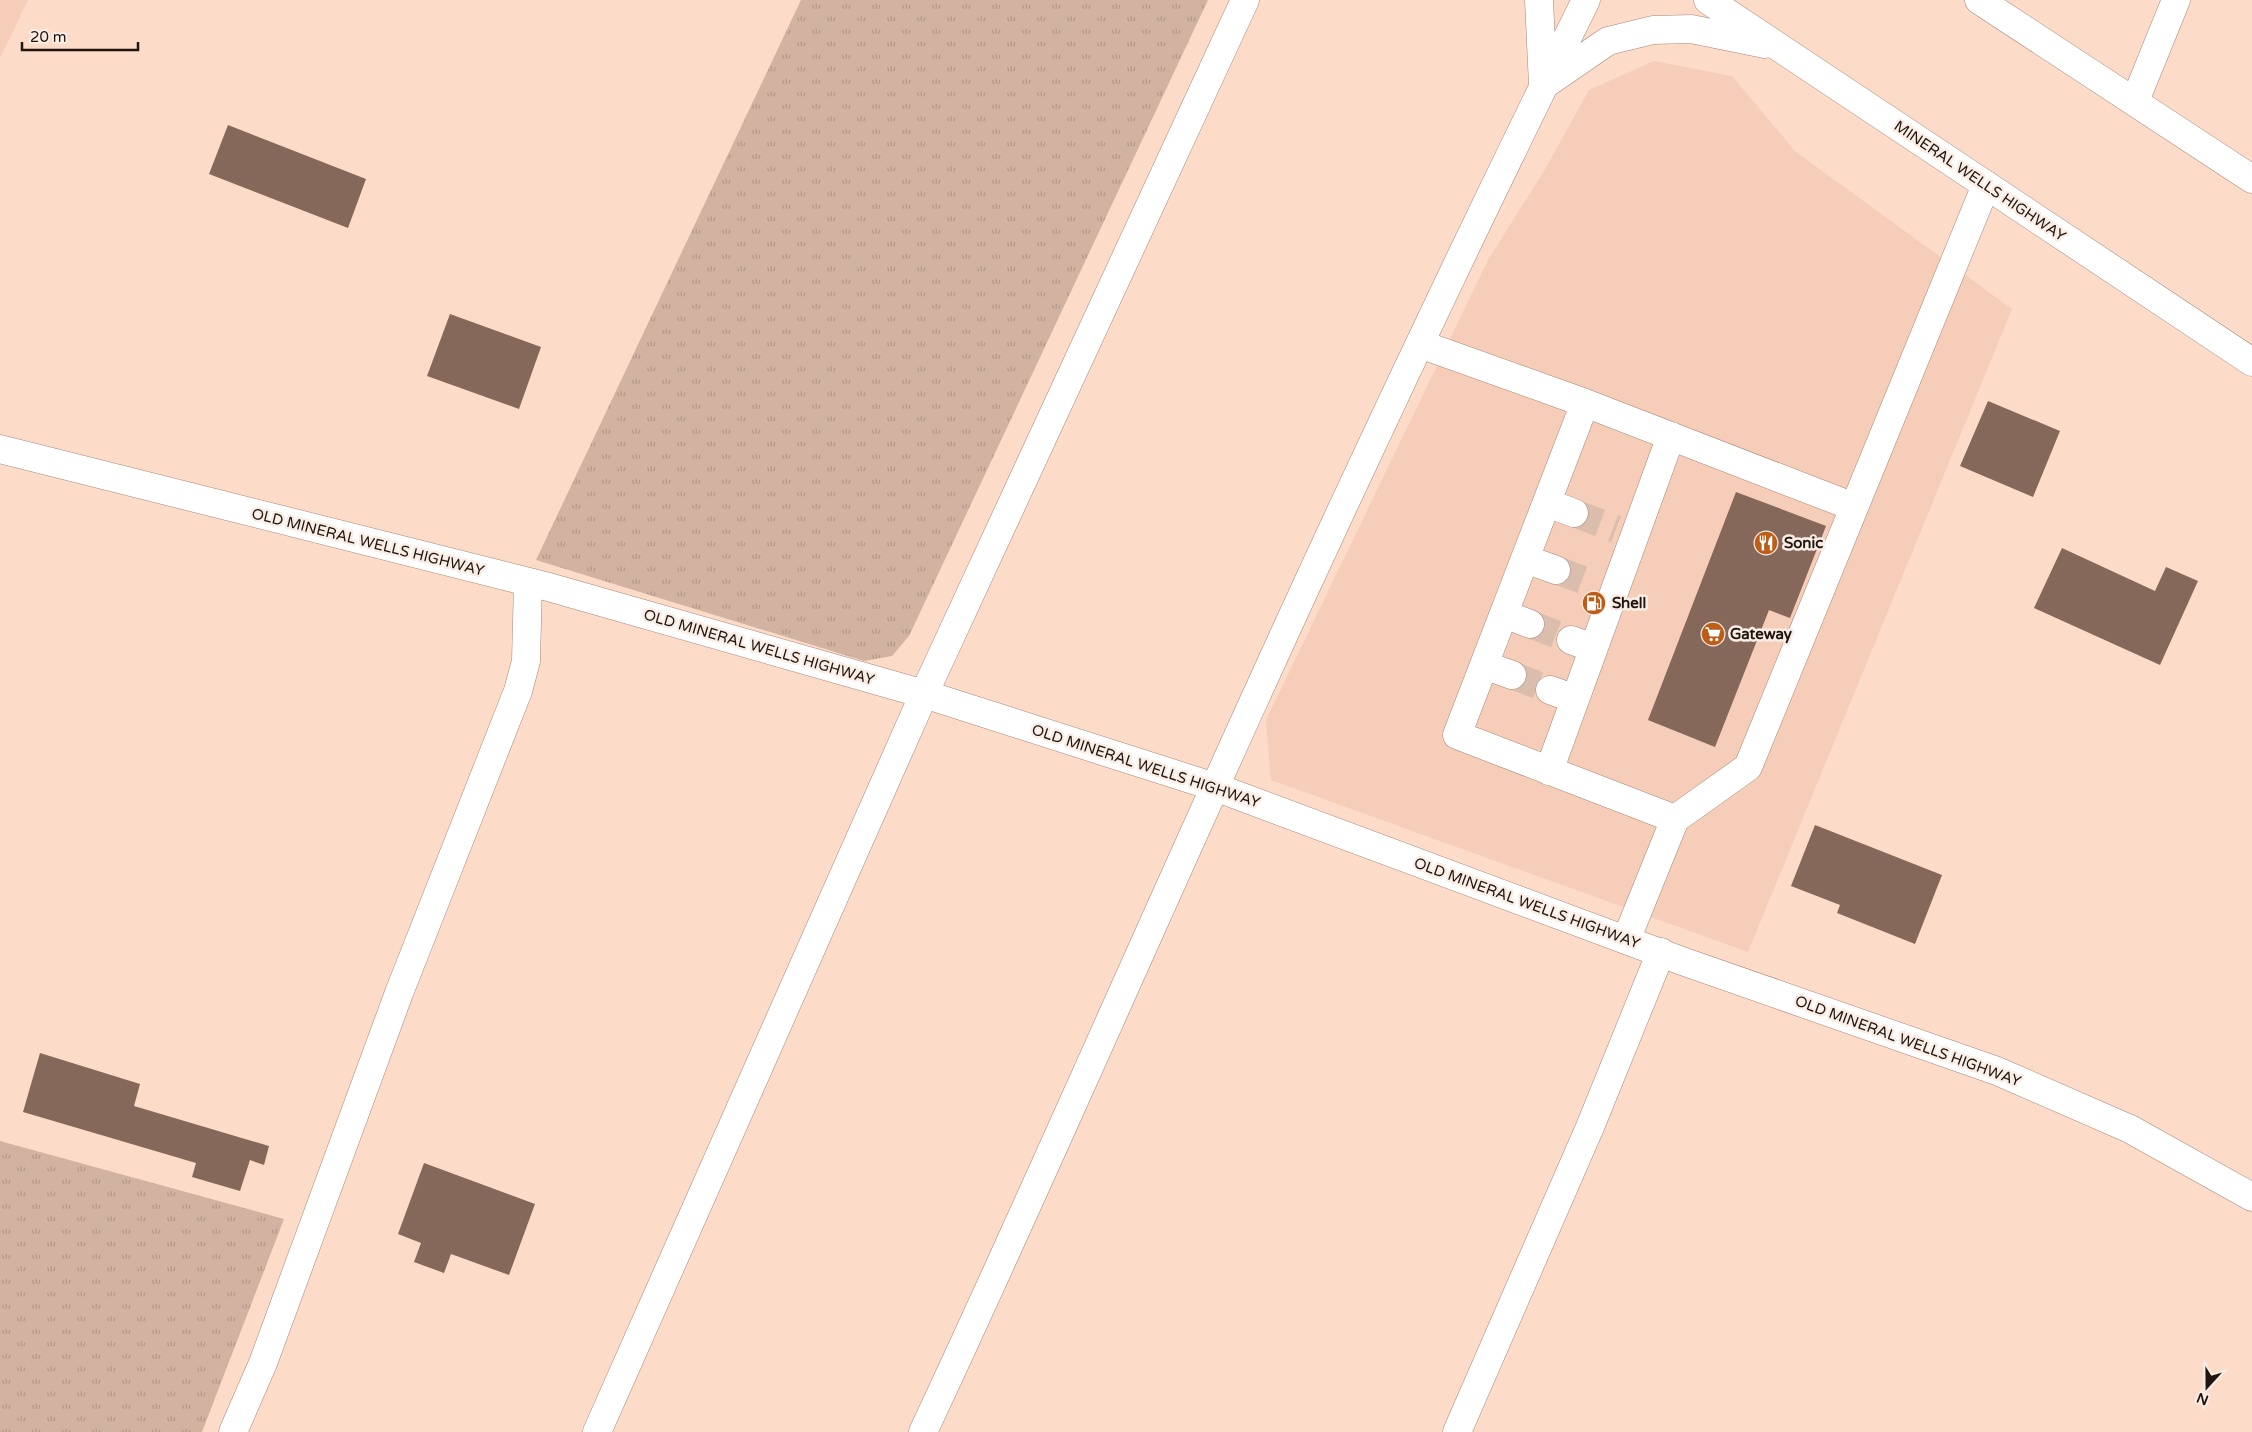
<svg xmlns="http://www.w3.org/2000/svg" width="2252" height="1432" font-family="'Varela Round',sans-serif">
<defs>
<pattern id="grass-tufts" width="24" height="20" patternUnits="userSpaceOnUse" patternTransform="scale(1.25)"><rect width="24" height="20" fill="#d2b2a1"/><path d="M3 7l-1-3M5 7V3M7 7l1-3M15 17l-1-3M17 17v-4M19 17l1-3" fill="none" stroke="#b49889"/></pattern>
</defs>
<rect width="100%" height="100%" fill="#fcdbc9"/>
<!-- built -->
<path fill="#f5cdb8" d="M0,0H28L0,58Z
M1654,61L1732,76L1796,152L2012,309L1748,952L1271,780L1266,720L1488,260L1544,171L1589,90Z"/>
<!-- grass -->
<path fill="url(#grass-tufts)" d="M801,0H1208L909,636L892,656L864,661L536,560Z
M0,1141L284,1219L202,1432H0Z"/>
<!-- building -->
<path fill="#856859" d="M228,125L366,179L348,228L209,174Z
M450,314L541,347L519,409L427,376Z
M1988,401L2060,431L2033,497L1960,466Z
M1736,492L1826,526L1790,618L1769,610L1715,747L1648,720Z
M2062,548L2155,591L2166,567L2198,581L2160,665L2034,608Z
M1815,825L1942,875L1915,944L1837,913L1840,905L1791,886Z
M40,1053L140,1084L134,1106L269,1146L264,1165L250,1160L240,1191L192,1177L196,1163L23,1112Z
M424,1163L535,1204L509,1275L451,1254L444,1273L414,1262L421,1243L398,1234Z"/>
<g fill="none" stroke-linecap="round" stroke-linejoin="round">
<!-- minor-tunnel -->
<path stroke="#dbbdad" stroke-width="28" stroke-dasharray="28 14" stroke-linecap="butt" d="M1574,513L1616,529
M1556,570L1594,584
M1530,624L1571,640
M1512,675L1550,690"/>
<!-- minor casing -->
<g stroke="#a58776" stroke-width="29">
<path id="minor" d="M2135,101L2176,0
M1420,344L1585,403
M0,449L545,586L924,694L1215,787L1682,961L1997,1071L2130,1129L2252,1197
M1547,503L1574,513
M1525,559L1556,570
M1504,614L1530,624
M1571,640L1593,648
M1484,665L1512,675
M1550,690L1575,699
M1549,771L1671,436
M1675,819L1457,735L1585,403L1854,507
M1626,940L1675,819L1748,767L1986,185
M233,1432L263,1363L399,993L518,691L526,661L528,582
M1457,1432L1590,1127L1661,952"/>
</g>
<!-- major casing -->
<g stroke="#a58776" stroke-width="29">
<path id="major" d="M1539,0L1543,85
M1708,0L2252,362
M1979,0L2252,179
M1544,85L1608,41L1653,30L1691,29L1765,44
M597,1432L924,694L1245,0
M923,1432C1023,1219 1117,1003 1214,789C1333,524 1457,261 1586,0"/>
</g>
<!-- minor -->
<use href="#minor" stroke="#fff" stroke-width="28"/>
<!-- major -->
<use href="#major" stroke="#fff" stroke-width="28"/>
</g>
<!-- icons -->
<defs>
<g id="restaurant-disc" transform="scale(1.25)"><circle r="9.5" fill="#bd5d17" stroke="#faede5"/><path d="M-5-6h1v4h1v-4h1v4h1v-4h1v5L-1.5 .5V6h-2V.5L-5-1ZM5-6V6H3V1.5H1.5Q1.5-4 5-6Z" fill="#fff"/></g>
<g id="fuel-disc" transform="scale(1.25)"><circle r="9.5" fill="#bd5d17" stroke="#faede5"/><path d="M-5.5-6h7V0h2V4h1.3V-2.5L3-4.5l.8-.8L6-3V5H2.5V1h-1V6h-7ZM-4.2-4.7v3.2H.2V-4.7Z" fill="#fff"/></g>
<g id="supermarket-disc" transform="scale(1.25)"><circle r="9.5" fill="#bd5d17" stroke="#faede5"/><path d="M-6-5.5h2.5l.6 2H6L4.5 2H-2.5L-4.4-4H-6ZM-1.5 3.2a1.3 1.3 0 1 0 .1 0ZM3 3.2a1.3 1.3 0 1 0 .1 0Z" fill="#fff"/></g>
</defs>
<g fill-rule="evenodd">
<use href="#restaurant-disc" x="1766" y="543"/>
<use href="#fuel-disc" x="1594" y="603"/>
<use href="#supermarket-disc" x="1713" y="634"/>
</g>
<g text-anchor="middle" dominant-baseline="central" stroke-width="5" stroke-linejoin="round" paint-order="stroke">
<!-- street labels -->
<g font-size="15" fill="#1f140e" stroke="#faede5">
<text transform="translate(1980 181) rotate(34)">MINERAL WELLS HIGHWAY</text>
<text transform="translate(368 542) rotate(14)">OLD MINERAL WELLS HIGHWAY</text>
<text transform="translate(759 647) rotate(16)">OLD MINERAL WELLS HIGHWAY</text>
<text transform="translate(1146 766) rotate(18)">OLD MINERAL WELLS HIGHWAY</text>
<text transform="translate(1527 903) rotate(20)">OLD MINERAL WELLS HIGHWAY</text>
<text transform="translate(1908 1041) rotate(20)">OLD MINERAL WELLS HIGHWAY</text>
</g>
<!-- poi labels -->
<g font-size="15" font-weight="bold" fill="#1f140e" stroke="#faede5" text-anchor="start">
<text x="1784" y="543">Sonic</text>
<text x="1612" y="603">Shell</text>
<text x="1730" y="634">Gateway</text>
</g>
</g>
<!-- north arrow -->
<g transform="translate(2207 1387) rotate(201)" stroke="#faede5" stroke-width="4" paint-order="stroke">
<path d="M0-4L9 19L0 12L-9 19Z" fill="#1f140e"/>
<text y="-8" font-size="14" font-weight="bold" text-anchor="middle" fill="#1f140e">N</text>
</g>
<!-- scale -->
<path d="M22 42v8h116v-8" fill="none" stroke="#1f140e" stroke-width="2.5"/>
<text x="30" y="42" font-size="15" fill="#1f140e" stroke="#faede5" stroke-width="4" paint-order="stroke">20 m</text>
</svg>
